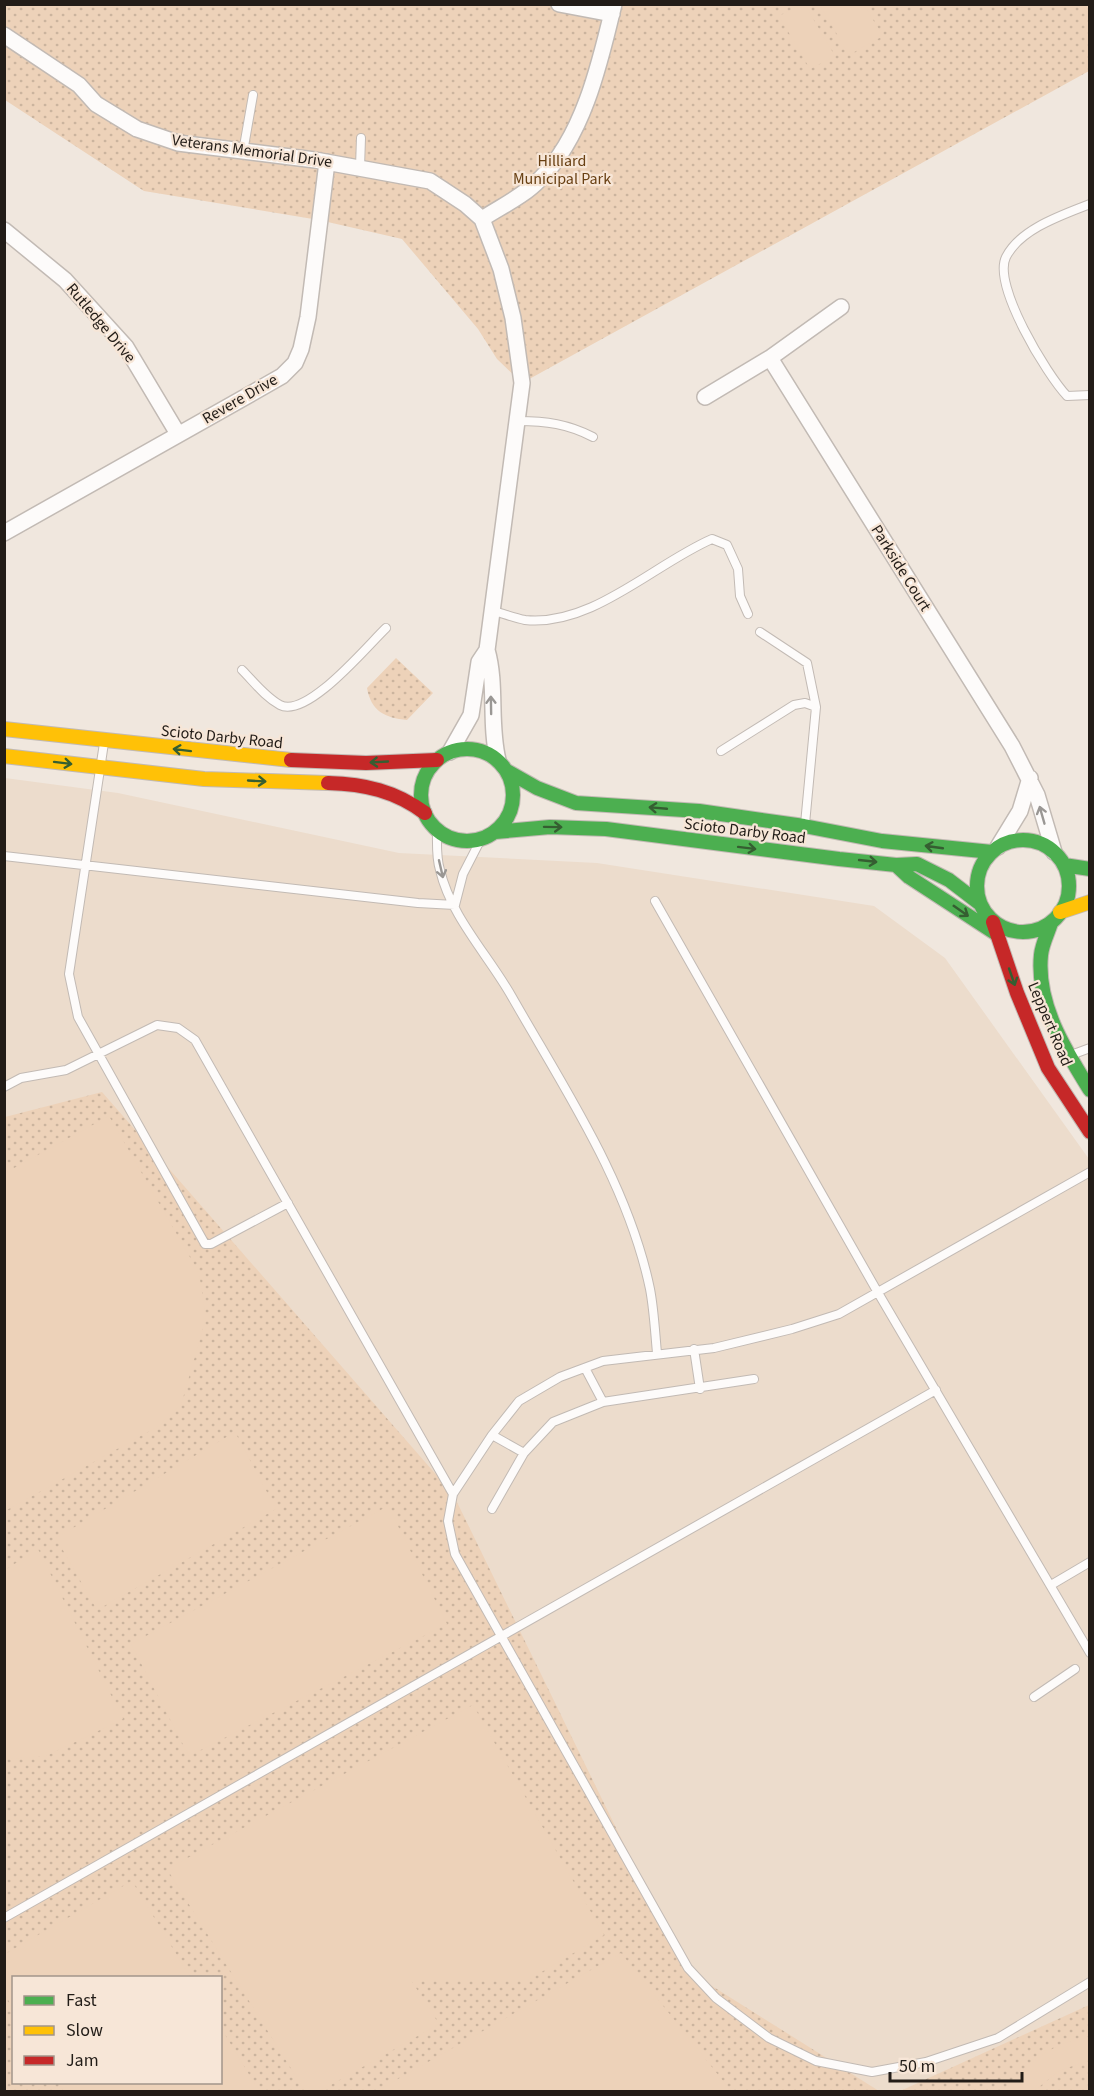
<svg xmlns="http://www.w3.org/2000/svg" width="1094" height="2096" font-family="'Source Sans 3',sans-serif">
<defs>
<pattern id="grass-dots" width="8" height="8" patternUnits="userSpaceOnUse" patternTransform="scale(1.5)"><rect width="8" height="8" fill="#edd2b9"/><path d="M2 2h.1M6 6h.1" fill="none" stroke="#cbb49e" stroke-width="1.8" stroke-linecap="round"/></pattern>
</defs>
<rect width="100%" height="100%" fill="#f0e7de"/>
<!-- built -->
<path fill="#ecdccc" fill-rule="evenodd" d="M5,778L118,793L399,853L597,863L874,906L945,958L1089,1159V2091L5,2092ZM14,1978H220V2082H14Z"/>
<!-- grass -->
<path fill="url(#grass-dots)" fill-rule="evenodd" d="M4,5H1089V71L522,383L497,359L478,329L402,239L319,220L144,191L5,100Z
M396,658L433,693L407,720C385,718 371,711 367,688Z
M102,1092L453,1494L685,1969L879,2091L5,2092V1117ZM14,1978H220V2082H14Z
M1089,2005V2091L898,2092Z"/>
<!-- garden -->
<path fill="#edd2b9" d="M800,5H805L835,56L810,69L779,16Z
M820,5H864L883,36L849,55Z
M109,1116L199,1273L206,1318L181,1405L157,1427L5,1511V1173Z
M235,1432L276,1509L97,1610L56,1538Z
M388,1506L447,1624L189,1756L131,1644Z
M38,1549L123,1719L46,1756L5,1759V1570Z
M473,1705L604,1935L528,1980H411L439,2024L320,2091H305L167,1869Z
M132,1881L190,1977L14,1978L13,2009L5,1994V1954Z
M621,1953L731,2091L385,2092L382,2088Z
M221,2028L259,2091L64,2092L59,2083L220,2082Z
M1089,2037V2060L1059,2071L1034,2091H1006C1025,2063 1056,2041 1089,2037Z"/>
<g fill="none" stroke-linecap="round" stroke-linejoin="round">
<!-- lane casing -->
<g stroke="#c2bab4" stroke-width="10">
<path id="lane" d="M243,152L253,95
M360,167L361,138
M1090,204C1062,215 1020,229 1006,257C992,285 1047,375 1067,396L1090,395
M518,421C546,421 568,424 593,437
M494,611C504,614 515,618 525,620C592,627 654,564 712,539L727,545L738,569L740,596L748,614
M760,632L807,663L816,707
M242,670C254,682 265,697 280,705C307,719 367,646 386,628
M104,743L69,974L78,1017L205,1244H211L288,1203
M721,751L794,705L805,703L816,707L805,824
M437,829C437,843 436,858 440,870C451,917 489,956 512,997C565,1090 628,1183 650,1289C654,1310 655,1332 657,1353
M4,856L418,903L455,905
M655,901L877,1291L1090,1653
M455,905L463,874L481,839
M1071,1055L1090,1048
M4,1087L21,1078L66,1070L157,1025L178,1028L195,1040L453,1494
M1090,1172L839,1314L792,1329L714,1348L603,1361L560,1377L519,1401L492,1435L453,1494L448,1521L455,1554L688,1968L716,1998L769,2038L816,2061L872,2072L926,2062L998,2038L1090,1982
M694,1349L700,1389
M585,1368L603,1402
M492,1435L524,1453
M492,1509L524,1453L553,1422L603,1402L754,1379
M1051,1585L1090,1562
M1034,1697L1075,1669
M4,1918L936,1390"/>
</g>
<!-- street casing -->
<g stroke="#c2bab4" stroke-width="18">
<path id="street" d="M559,4L612,14
M4,35L79,85L96,104L137,129L178,143L315,160L430,181L465,204L482,219L501,269L513,318L522,383L487,650C497,685 489,724 498,760
M482,219C500,207 524,196 539,180C583,138 600,63 614,4
M4,230L65,280L126,347L178,434
M770,358L1012,746L1037,795L1054,852
M705,397L770,358L841,307
M4,533L254,392L282,376L295,363L301,349L308,317L327,162
M450,752L471,715L479,662L487,650
M998,847L1020,811L1030,778"/>
</g>
<!-- fast casing -->
<g stroke="#c2bab4" stroke-width="16">
<path id="fast" d="M421 795a46 46 0 1 1 92 0a46 46 0 1 1-92 0Z
M507,771L537,788L576,803L699,811L804,826L882,841L992,852
M495,832L550,827L606,829L839,859L896,865L917,864L949,880L979,903
M977 886a46 46 0 1 1 92 0a46 46 0 1 1-92 0Z
M896,865L909,877L995,933
M1064,865L1090,869
M1051,923C1048,933 1042,944 1041,955C1036,1004 1065,1050 1090,1090"/>
</g>
<!-- slow casing -->
<g stroke="#c2bab4" stroke-width="16">
<path id="slow" d="M4,729L291,760
M4,756L204,779L328,783
M1060,912L1090,902"/>
</g>
<!-- jam casing -->
<g stroke="#c2bab4" stroke-width="16">
<path id="jam" d="M291,760L366,763L437,760
M328,783C365,784 395,791 425,813
M993,922L1017,993L1048,1068L1090,1132"/>
</g>
<!-- lane -->
<use href="#lane" stroke="#fdfbfa" stroke-width="8"/>
<!-- street -->
<use href="#street" stroke="#fdfbfa" stroke-width="15"/>
<!-- fast -->
<use href="#fast" stroke="#4caf50" stroke-width="14"/>
<!-- slow -->
<use href="#slow" stroke="#ffc107" stroke-width="14"/>
<!-- jam -->
<use href="#jam" stroke="#c62828" stroke-width="14"/>
</g>
<!-- one-way arrows -->
<defs><path id="oneway-shaft" d="M-6 0H5M1.5-3L5.5 0L1.5 3" fill="none" stroke-width="1.6" stroke-linecap="round" stroke-linejoin="round" transform="scale(1.5)"/></defs>
<g stroke="#9a9794">
<use href="#oneway-shaft" transform="translate(491 705) rotate(-91)"/>
<use href="#oneway-shaft" transform="translate(1042 815) rotate(-106)"/>
<use href="#oneway-shaft" transform="translate(441 869) rotate(77)"/>
</g>
<g stroke="#355e31">
<use href="#oneway-shaft" transform="translate(182 750) rotate(-173)"/>
<use href="#oneway-shaft" transform="translate(379 762) rotate(177)"/>
<use href="#oneway-shaft" transform="translate(63 763) rotate(7)"/>
<use href="#oneway-shaft" transform="translate(257 781) rotate(3)"/>
<use href="#oneway-shaft" transform="translate(658 808) rotate(-175)"/>
<use href="#oneway-shaft" transform="translate(553 827) rotate(1)"/>
<use href="#oneway-shaft" transform="translate(934 847) rotate(-172)"/>
<use href="#oneway-shaft" transform="translate(747 848) rotate(7)"/>
<use href="#oneway-shaft" transform="translate(868 861) rotate(6)"/>
<use href="#oneway-shaft" transform="translate(961 911) rotate(35)"/>
<use href="#oneway-shaft" transform="translate(1012 977) rotate(71)"/>
</g>
<g text-anchor="middle" dominant-baseline="central" stroke-width="4.5" stroke-linejoin="round" paint-order="stroke">
<!-- street labels -->
<g font-size="16" fill="#221c17" stroke="#f7e6d7">
<text transform="translate(252 151) rotate(8)">Veterans Memorial Drive</text>
<text transform="translate(101 323) rotate(50)">Rutledge Drive</text>
<text transform="translate(240 399) rotate(-30)">Revere Drive</text>
<text transform="translate(901 568) rotate(58)">Parkside Court</text>
<text transform="translate(222 737) rotate(6)">Scioto Darby Road</text>
<text transform="translate(745 831) rotate(7)">Scioto Darby Road</text>
<text transform="translate(1050 1024) rotate(67)">Leppert Road</text>
</g>
<!-- park labels -->
<g font-size="16" fill="#694013" stroke="#f7e6d7">
<text x="562" y="161">Hilliard<tspan x="562" dy="18">Municipal Park</tspan></text>
</g>
</g>
<!-- border -->
<rect width="1094" height="2096" fill="none" stroke="#221c17" stroke-width="12"/>
<!-- legend -->
<rect x="12" y="1976" width="210" height="108" fill="#f7e6d7" stroke="#a2958a" stroke-width="1.5"/>
<rect x="24" y="1996" width="30" height="9" fill="#4caf50" stroke="#a2958a" stroke-width="1.5"/>
<text x="66" y="2006" font-size="18" fill="#221c17">Fast</text>
<rect x="24" y="2026" width="30" height="9" fill="#ffc107" stroke="#a2958a" stroke-width="1.5"/>
<text x="66" y="2036" font-size="18" fill="#221c17">Slow</text>
<rect x="24" y="2056" width="30" height="9" fill="#c62828" stroke="#a2958a" stroke-width="1.5"/>
<text x="66" y="2066" font-size="18" fill="#221c17">Jam</text>
<!-- scale -->
<path d="M890 2072v9h132v-9" fill="none" stroke="#221c17" stroke-width="3"/>
<text x="899" y="2072" font-size="18" fill="#221c17" stroke="#f7e6d7" stroke-width="4.5" paint-order="stroke">50 m</text>
</svg>
